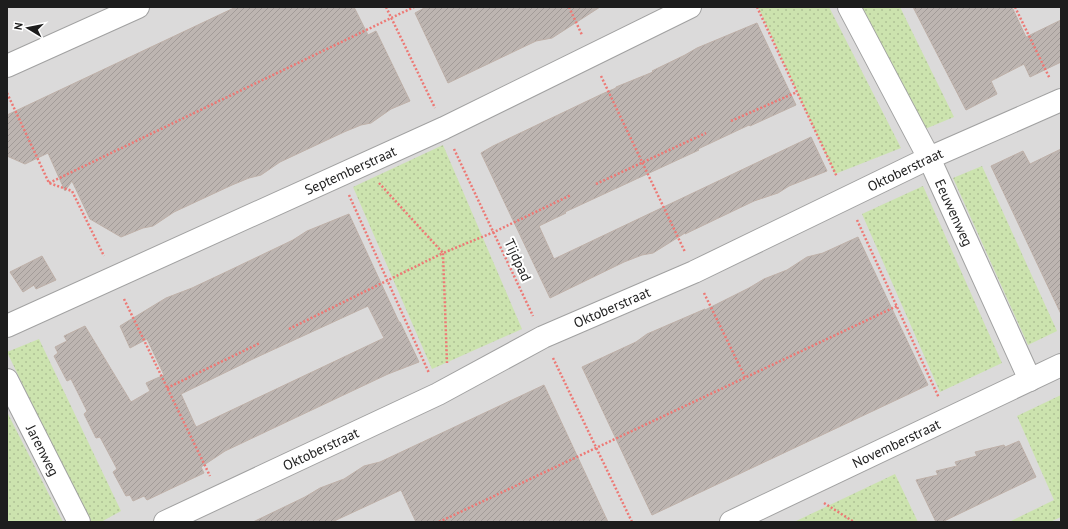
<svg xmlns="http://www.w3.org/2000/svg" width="1068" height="529" font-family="'PT Sans',sans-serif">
<defs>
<pattern id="grass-dots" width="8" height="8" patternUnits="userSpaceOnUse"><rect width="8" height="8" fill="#cce3ae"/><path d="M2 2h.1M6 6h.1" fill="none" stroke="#afc295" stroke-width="1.8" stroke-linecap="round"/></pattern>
<pattern id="building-hatch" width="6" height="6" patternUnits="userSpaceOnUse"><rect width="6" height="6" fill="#bdb5b1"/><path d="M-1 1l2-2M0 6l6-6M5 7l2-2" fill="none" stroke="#a29b98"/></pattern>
</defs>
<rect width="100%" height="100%" fill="#edeae4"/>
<!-- residential -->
<path fill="#dbdada" d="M7,7H1061V520L1057,522H7Z"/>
<!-- grass -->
<path fill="url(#grass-dots)" d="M758,7H829L901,148L835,174Z
M862,7H900L954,117L925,129Z
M443,145L522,329L432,369L353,187Z
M982,166L1057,331L1028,345L953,178Z
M923,186L1002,363L940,392L862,214Z
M39,339L121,511L101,522H89L7,352Z
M1061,395V517L1050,522H1009L1054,500L1017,416Z
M7,412L63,522H7Z
M895,474L918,522H794Z"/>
<!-- building -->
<path fill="url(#building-hatch)" stroke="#beb0a8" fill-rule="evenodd" d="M236,7H354L368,35L376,31L410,101L391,109L371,123L361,125L344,132L280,162L261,175L249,178L232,185L174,212L153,226L143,228L121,237L90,219L72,181L65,191L48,153L25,164L7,156V115Z
M426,7H600L552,38L536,41L448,83L415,13Z
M913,7H1012L1026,37L1061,20V62L1030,77L1024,64L991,81L997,94L966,110Z
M757,23L796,105L750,126L749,125L698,149L699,150L686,156L565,212L566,213L539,226L554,259L811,137L827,171L789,186L778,193L754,201L685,234V233L653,253L642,255L624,262L550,298L481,153L493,146L602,94L616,88V87L653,72L652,71L685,55L697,48Z
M1061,149V314L991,166L1023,151L1030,164Z
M349,214L399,322H400L419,362L388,374L225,451L201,467L204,473L147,500L144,496L133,501L130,495L126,496L113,472L117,469L100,437L96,438L84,414L87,411L71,379L67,381L54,356L58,353L55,347L67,341L64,336L85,326L131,402L150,391L146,383L164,375L147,339L130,348L120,326L166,298L192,288L226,272L293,240L307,231ZM368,306L384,338L196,427L181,394L255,358Z
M858,237L928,385L652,515L582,367L636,342L647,334L705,309V310L749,288L764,279L787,270L807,257L823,253Z
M42,256L56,280L36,289L34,285L23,292L10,272Z
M544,385L608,522H416L401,490L332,522H253L305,497L320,488L344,479L364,466L380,462Z
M1019,441L1036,477L942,522H936L916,480L938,475L936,471L957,466L955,462L977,456L975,452L1004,445L1005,447Z"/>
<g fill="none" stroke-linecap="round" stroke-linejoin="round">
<!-- minor casing -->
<g stroke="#a1a1a1" stroke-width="24">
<g id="minor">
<path id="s1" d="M849,7L929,158L1030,380"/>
<path d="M7,66L138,7"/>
<path id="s2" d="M7,326L444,128L690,7"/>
<path id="s3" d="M7,380L79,522"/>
<path id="s4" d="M165,522L438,394L543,337L694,272L929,158L1061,100"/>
<path id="s5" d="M731,522L1061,365"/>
</g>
</g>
<!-- path -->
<path stroke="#ed7975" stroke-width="2.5" stroke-dasharray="2 2" stroke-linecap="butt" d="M386,7L435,108
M569,7L582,35
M757,7L837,177
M1015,7L1050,79
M601,76L685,252
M7,93L49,183L72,191L104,256
M731,121L797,92
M454,149L533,316
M49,183L414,7
M379,183L443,253L494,232L571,195
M596,184L706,133
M349,195L429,373
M857,220L939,398
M704,293L745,377
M124,299L210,476
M289,329L443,253L447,363
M553,358L632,522
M167,388L260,343
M824,503L854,522
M439,522L897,306"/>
<!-- minor -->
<use href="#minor" stroke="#fff" stroke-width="22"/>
</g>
<g text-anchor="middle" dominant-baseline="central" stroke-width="4" stroke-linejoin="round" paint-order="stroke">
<!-- street labels -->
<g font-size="14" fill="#1d1d1d" stroke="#fff">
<text stroke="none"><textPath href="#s2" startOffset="377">Septemberstraat</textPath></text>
<text stroke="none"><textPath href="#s4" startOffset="820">Oktoberstraat</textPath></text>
<text stroke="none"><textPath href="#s1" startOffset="231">Eeuwenweg</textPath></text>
<text transform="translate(518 260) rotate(65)">Tijdpad</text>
<text stroke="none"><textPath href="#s4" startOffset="496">Oktoberstraat</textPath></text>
<text stroke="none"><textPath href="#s5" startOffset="183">Novemberstraat</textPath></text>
<text stroke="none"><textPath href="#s4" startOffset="172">Oktoberstraat</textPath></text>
<text stroke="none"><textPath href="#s3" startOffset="79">Jarenweg</textPath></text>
</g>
</g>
<!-- border -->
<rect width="1068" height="529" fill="none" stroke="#1d1d1d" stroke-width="16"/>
<!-- north arrow -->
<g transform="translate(28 28) rotate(280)" stroke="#ffffff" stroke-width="3" paint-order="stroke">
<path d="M0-3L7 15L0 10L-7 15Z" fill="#1d1d1d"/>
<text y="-6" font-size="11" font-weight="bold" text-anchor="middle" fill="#1d1d1d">N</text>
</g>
</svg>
